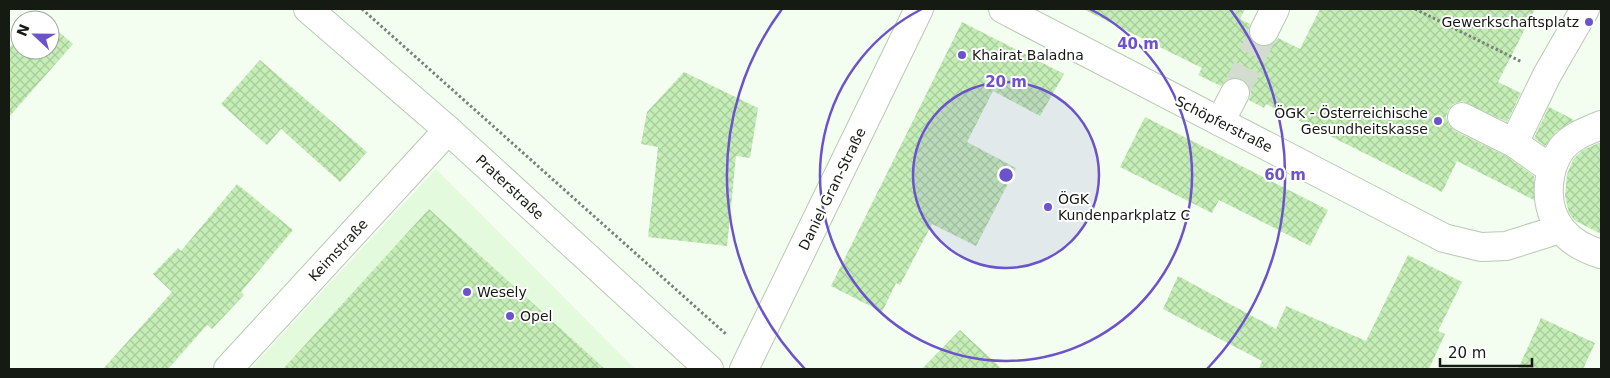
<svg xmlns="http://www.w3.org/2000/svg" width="1610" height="378" font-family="'DejaVu Sans',sans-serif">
<defs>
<pattern id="building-cross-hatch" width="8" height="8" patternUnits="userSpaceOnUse" patternTransform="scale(1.25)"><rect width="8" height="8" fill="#c4eeb6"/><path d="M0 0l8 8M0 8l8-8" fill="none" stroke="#a8cc9c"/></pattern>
</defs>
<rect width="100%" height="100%" fill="#f3fef0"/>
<!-- built -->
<path fill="#e4fadd" d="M436,169L635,369H250Z"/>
<!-- building -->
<path fill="url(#building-cross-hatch)" d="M1083,9H1245L1240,19L1250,24L1248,32L1251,39L1257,45L1265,46L1273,44L1278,38L1300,49L1320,9H1535L1498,82L1521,93L1507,122L1462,101L1453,104L1448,110L1446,117L1449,125L1455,131L1506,156L1534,176V200L1457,161L1442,192L1266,104L1264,108L1249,100L1251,93L1248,85L1242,79L1234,77L1227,80L1221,86L1198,75L1202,68Z
M962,22L1064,74L1040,116L993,91L967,142L1016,168L976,246L932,224L900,285L896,283L882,312L831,286Z
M50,24L73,44L9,117V48L20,35V50H50Z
M260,60L367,152L340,182L281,129L267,145L221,104Z
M684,72L758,108L750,158L736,156L727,246L648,237L658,147L641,144L647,112Z
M1549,107L1574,120L1556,132L1545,146L1534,138Z
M1145,117L1328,210L1310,246L1219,200L1212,213L1120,167Z
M1601,142V234L1574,220L1569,213L1565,196L1567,174L1574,158L1583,150Z
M237,184L293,230L241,292L244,295L212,329L207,325L168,369H103L172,292L153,274L178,248L181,251Z
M429,209L605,369H283Z
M1408,255L1462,282L1438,331L1445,334L1429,369H1259L1262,361L1163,309L1178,276L1276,329L1286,306L1366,341Z
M1541,318L1595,343L1583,369H1518Z
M960,330L1002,369H922Z"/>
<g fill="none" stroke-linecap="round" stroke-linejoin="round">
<!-- minor-tunnel -->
<path stroke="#d2dccf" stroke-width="28" stroke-dasharray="28 14" stroke-linecap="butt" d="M1235,93L1264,31"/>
<!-- minor casing -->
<g stroke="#b8c9b3" stroke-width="30">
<path id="minor" d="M1003,9L1444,238L1481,247L1506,246L1560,229
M1264,31L1275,9
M1462,117L1514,143
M1220,122L1235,93
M1601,125C1587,131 1572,136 1562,148C1554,159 1550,171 1549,184C1546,221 1567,244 1601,254
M1551,169L1514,143L1547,75L1585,9
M228,369L448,130
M744,369L919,9"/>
</g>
<!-- major casing -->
<g stroke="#b8c9b3" stroke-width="30">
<path id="major" d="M308,9L448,130L709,369"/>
</g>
<!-- path -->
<path stroke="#7a8278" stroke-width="3" stroke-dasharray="2.5 2.5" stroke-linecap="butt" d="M362,9L727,335
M1415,9L1522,62"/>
<!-- minor -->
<use href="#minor" stroke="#fff" stroke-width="28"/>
<!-- major -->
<use href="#major" stroke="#fff" stroke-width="28"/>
</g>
<!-- distance rings -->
<circle cx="1006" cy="175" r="93" fill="#6b53cc" fill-opacity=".12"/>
<g fill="none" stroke="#6b53cc" stroke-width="2.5">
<circle cx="1006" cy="175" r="93"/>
<path d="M1090 9A186 186 0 1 1 922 9"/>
<path d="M805 369A279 279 0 0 1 782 9M1230 9A279 279 0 0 1 1207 369"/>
</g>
<!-- markers -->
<g fill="#6b53cc" stroke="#fff" stroke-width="2">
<circle cx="1589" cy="22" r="5"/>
<circle cx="962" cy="55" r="5"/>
<circle cx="1438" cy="121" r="5"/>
<circle cx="1048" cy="207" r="5"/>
<circle cx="467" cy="292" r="5"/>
<circle cx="510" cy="316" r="5"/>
</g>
<g text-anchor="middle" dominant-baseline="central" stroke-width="4" stroke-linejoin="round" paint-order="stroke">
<!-- poi labels -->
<g font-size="14" fill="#151b13" stroke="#fff" text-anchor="start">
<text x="1579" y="22" text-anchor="end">Gewerkschaftsplatz</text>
<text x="972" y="55">Khairat Baladna</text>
<text x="1428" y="113" text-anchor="end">ÖGK - Österreichische<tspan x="1428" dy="16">Gesundheitskasse</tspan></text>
<text x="1058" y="199">ÖGK<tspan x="1058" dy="16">Kundenparkplatz C</tspan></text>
<text x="477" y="292">Wesely</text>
<text x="520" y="316">Opel</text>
</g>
<!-- street labels -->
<g font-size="14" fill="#151b13" stroke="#fff">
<text transform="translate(1224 124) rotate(27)">Schöpferstraße</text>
<text transform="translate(510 187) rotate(43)">Praterstraße</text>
<text transform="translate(832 189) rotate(-64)">Daniel Gran-Straße</text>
<text transform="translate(338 250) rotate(-47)">Keimstraße</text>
</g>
</g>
<circle cx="1006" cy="175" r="8" fill="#6b53cc" stroke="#fff" stroke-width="2.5"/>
<g font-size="15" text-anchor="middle" font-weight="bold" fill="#6b53cc" stroke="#fff" stroke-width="4" stroke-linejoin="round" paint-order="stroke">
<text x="1138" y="49">40 m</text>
<text x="1006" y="87">20 m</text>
<text x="1285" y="180">60 m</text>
</g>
<!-- border -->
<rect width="1610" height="378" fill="none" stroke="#151b13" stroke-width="20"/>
<!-- north arrow -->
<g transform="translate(35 35) rotate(292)"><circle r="24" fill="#ffffff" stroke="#a1a4a1"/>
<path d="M0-4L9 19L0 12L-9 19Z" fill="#6b53cc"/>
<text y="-8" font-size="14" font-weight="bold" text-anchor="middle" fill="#151b13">N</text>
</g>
<!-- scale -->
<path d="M1440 358v8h92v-8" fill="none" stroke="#151b13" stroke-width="2.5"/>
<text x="1448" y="358" font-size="15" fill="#151b13" stroke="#ffffff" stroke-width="4" paint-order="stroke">20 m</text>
</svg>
